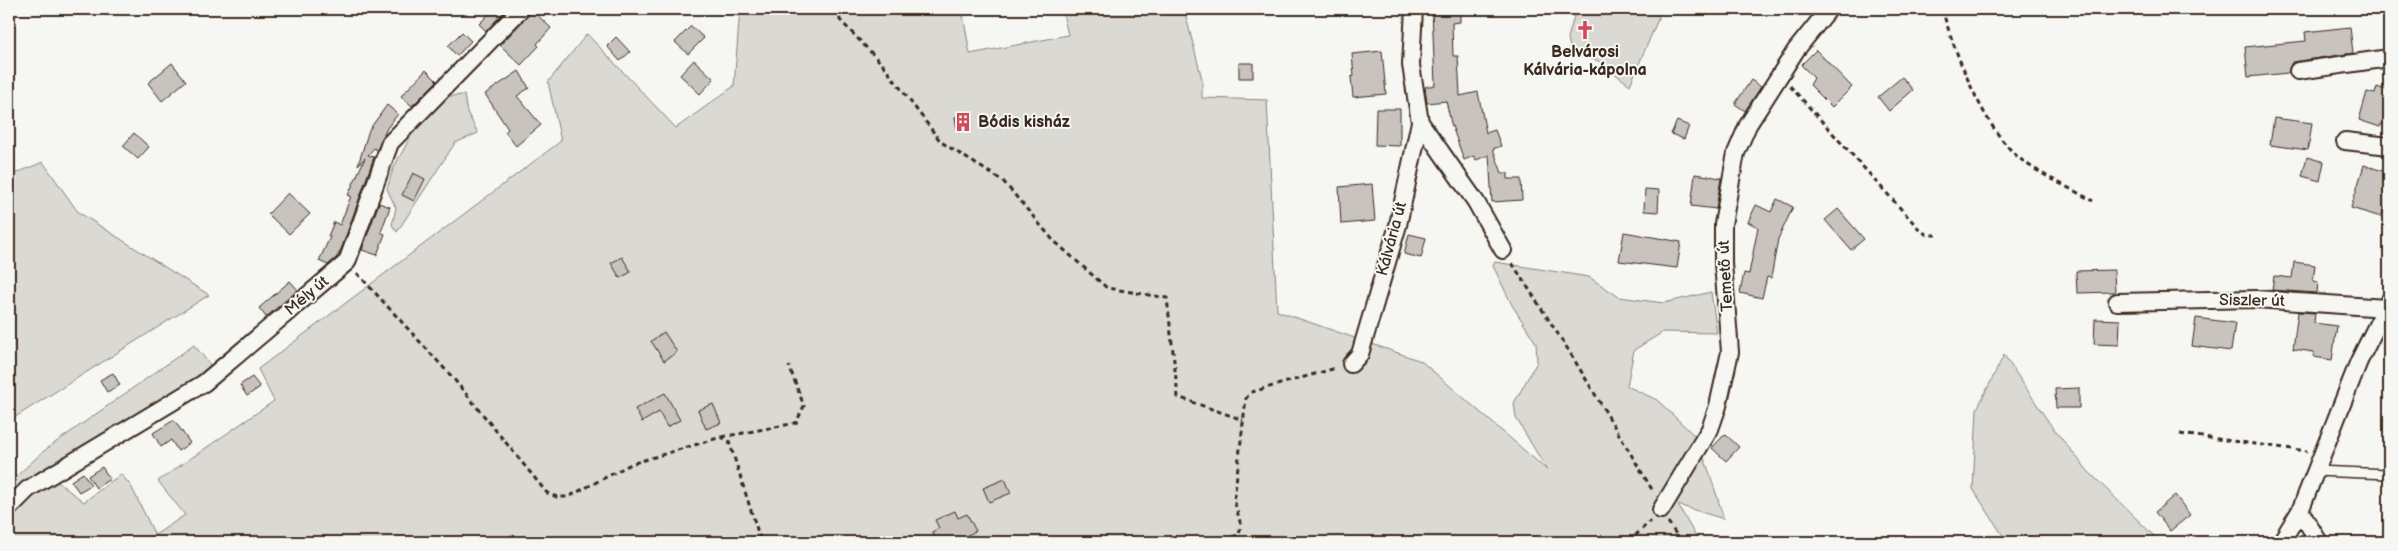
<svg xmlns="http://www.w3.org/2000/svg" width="2398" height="551" font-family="'Balsamiq Sans',sans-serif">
<rect width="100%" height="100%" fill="#f6f6f2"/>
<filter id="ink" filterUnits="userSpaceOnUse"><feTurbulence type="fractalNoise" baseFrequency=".02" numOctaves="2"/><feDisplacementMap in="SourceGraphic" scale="10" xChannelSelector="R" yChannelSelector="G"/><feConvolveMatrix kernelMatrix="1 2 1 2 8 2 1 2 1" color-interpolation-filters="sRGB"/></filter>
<g filter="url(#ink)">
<!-- green -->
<path fill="#dad9d3" stroke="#8a8278" d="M740,9H962L970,54L1068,35L1062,9H1184L1202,79V98L1267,100L1277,311L1421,361L1547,470L1516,418L1514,403L1537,362L1536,343L1512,305L1493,266L1495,262L1589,277L1619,297L1664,303L1711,292L1717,333L1663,332L1634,350L1627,386L1657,400L1696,437L1710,474L1724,519L1678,505L1699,542H9V483L45,450L194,345L211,366L56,481L84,502L121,474L131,486L155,535L185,515L158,481L274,401L258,369L561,141L548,82L587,34L676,128L734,86Z
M1576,9H1652L1659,17L1630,85L1598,61L1571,52L1568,38Z
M464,95L467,112L478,133L455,143L397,232L392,225L396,208L387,189L393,169L413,132L448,96Z
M43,162L78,212L209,295L9,421V176Z
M2004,355L2052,427L2088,471L2160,542L2195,537L2201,542H2007L1973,489L1977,409Z"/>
<!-- building -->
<path fill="#c8c3be" stroke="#3b2a1e" d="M494,9H507L486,31L479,24Z
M531,9L551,28L537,44L539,46L521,65L500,45L528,16Z
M1432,9H1460V22L1452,23L1453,56H1458L1460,96L1478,92L1486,133L1495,130L1501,146L1493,149L1502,173H1508V179H1521L1522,200L1492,202L1489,155L1476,160L1474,156L1464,160L1451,123L1446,101L1427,103L1425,87L1435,85Z
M691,26L704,38L688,54L675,42Z
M2350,27L2353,53L2292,62L2288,73L2248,77L2245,47L2306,41L2305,32Z
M462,32L471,41L457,56L448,46Z
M616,37L630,52L620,61L607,46Z
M1816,50L1852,87L1832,107L1810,85L1814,78L1801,65Z
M1382,51L1386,94L1353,97L1351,77L1354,76L1352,54Z
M694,60L714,79L700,94L680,75Z
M172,63L186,81L162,101L148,83Z
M1239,63H1253V78H1239Z
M426,70L437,81L412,106L401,96Z
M519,71L529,88L517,96L541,125L516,146L505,132L508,129L485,94Z
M1902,77L1913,90L1889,111L1878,97Z
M1751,80L1761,87L1745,111L1735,104Z
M2377,87L2389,91V127L2381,124L2380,127L2359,120L2367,92L2375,94Z
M387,105L398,114L387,128L377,150L374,148L368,155L374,157L342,247L337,257L328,265L319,261L330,237L328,236L334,222L340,225L351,196L348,195L365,158L358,165L369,130Z
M1376,109H1400V146L1375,145Z
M968,115L971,128L957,130L955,117Z
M2274,118L2312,123L2308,150L2270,145Z
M1677,121L1689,126L1684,139L1671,134Z
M134,133L149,147L138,159L123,146Z
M2307,157L2324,162L2320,181L2302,176Z
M2364,165L2389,173V209L2384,208L2381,217L2351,208Z
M413,173L425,179L414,201L402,195Z
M1695,174L1721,178L1716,209L1691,206Z
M1372,184L1375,221L1341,224L1339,187Z
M1645,189L1659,190L1658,212L1644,211Z
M288,193L310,214L289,234L268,214Z
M1777,199L1793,207L1778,239L1771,278L1767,277L1762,298L1740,293L1744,273L1749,274L1758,227L1748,222L1756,205L1771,212Z
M379,203L390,207L381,232L385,234L377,255L362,250Z
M1838,209L1864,239L1851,250L1825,220Z
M1624,232L1681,242L1677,268L1619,261Z
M1409,234L1426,238L1421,258L1404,254Z
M622,257L631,272L620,278L611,263Z
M2294,262L2315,265L2313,281L2318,282L2317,293L2272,290L2274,276L2292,278Z
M2114,270L2115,292L2077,293L2076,271Z
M290,281L298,290L266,317L259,308Z
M2298,312L2315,313L2314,323L2337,326L2332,360L2314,357V352L2293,349Z
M2196,318L2235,323L2231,351L2192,346Z
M2095,319L2120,320L2119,345L2094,344Z
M664,332L677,352L664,361L651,341Z
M113,373L120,385L107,392L100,380Z
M252,377L260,387L247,396L240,385Z
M2079,388V408H2056L2055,389Z
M665,393L680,420L667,427L659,412L642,422L635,409Z
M713,404L721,423L706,429L698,410Z
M174,420L190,443L178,451L171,440L161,447L153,433Z
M1725,434L1739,447L1726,461L1712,448Z
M102,467L110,479L96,488L88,476Z
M83,473L91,485L79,492L71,481Z
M1005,479L1011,493L989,502L983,488Z
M2175,495L2190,515L2170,531L2155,512Z
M955,511L958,518L967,514L976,531L953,542H937L932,532L939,528L935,520Z"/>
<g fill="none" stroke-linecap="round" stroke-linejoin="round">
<!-- service casing -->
<g stroke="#3b2a1e" stroke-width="12">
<path id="service" d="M2315,471L2389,474"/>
</g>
<!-- minor casing -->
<g stroke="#3b2a1e" stroke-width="20">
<path id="minor" d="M2298,71L2389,58
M1420,122L1476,202L1503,250
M2345,141L2389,146
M2117,302L2256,299L2386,308
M1351,364L1360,354L1398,225L1420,122L1411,65L1414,9
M9,508L28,489L204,383L347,262L390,143L521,9
M1661,510L1710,429L1718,406L1730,352L1723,263V224L1736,153L1748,125L1796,50L1829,9
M2300,511L2319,542
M2281,542L2300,511L2359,361L2389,301"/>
</g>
<!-- path -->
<path stroke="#3b2a1e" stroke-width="3" stroke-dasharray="5 4" stroke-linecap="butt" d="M838,9L840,20L883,65L941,142L1003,181L1053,240L1107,288L1167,298L1178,397L1243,420
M1942,9C1955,53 1985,133 2023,161C2045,177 2070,188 2093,201
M1790,86L1920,230L1927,235H1936
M1512,263L1569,351L1653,491
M357,273L453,378L547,493L557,497H568L631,464L721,437L729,441L761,542
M2180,434L2307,451
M722,437L796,423L804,406L789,366
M1668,522L1681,542
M1011,542H1018
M1215,542L1239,535L1241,525L1234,500L1246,398L1252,392L1336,368
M1629,542L1650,521"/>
<!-- service -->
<use href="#service" stroke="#f6f6f2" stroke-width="9"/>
<!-- minor -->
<use href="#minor" stroke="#f6f6f2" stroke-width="16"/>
</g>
</g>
<!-- icons -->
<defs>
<g id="church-bare" transform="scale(1.5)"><path d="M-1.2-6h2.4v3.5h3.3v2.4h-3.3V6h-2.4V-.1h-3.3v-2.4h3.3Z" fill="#d1495b" stroke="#f6f6f2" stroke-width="2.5" paint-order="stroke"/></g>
<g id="building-bare" transform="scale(1.5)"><path d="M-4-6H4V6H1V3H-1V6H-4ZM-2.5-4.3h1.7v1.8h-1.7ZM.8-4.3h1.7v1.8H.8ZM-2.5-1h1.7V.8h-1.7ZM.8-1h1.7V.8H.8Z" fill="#d1495b" stroke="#f6f6f2" stroke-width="2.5" paint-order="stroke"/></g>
</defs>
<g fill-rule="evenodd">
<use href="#church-bare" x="1585" y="30"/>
<use href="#building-bare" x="963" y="122"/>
</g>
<g text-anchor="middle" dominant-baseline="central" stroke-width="4" stroke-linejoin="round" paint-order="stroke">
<!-- poi labels -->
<g font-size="16" font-weight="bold" fill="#3b2a1e" stroke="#f6f6f2">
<text x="1585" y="52">Belvárosi<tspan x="1585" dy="18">Kálvária-kápolna</tspan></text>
<text x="978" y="122" text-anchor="start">Bódis kisház</text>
</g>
<!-- street labels -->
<g font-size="16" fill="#3b2a1e" stroke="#f6f6f2">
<text transform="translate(1392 239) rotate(-75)">Kálvária út</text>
<text transform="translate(1726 276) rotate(-93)">Temető út</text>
<text transform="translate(307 296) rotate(-40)">Mély út</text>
<text transform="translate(2252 301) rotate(1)">Siszler út</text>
</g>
</g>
<!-- margin -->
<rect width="2398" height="551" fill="none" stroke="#f6f6f2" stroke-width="30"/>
<rect x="15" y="15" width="2368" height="521" fill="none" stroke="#3b2a1e" stroke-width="2" filter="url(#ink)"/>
</svg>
